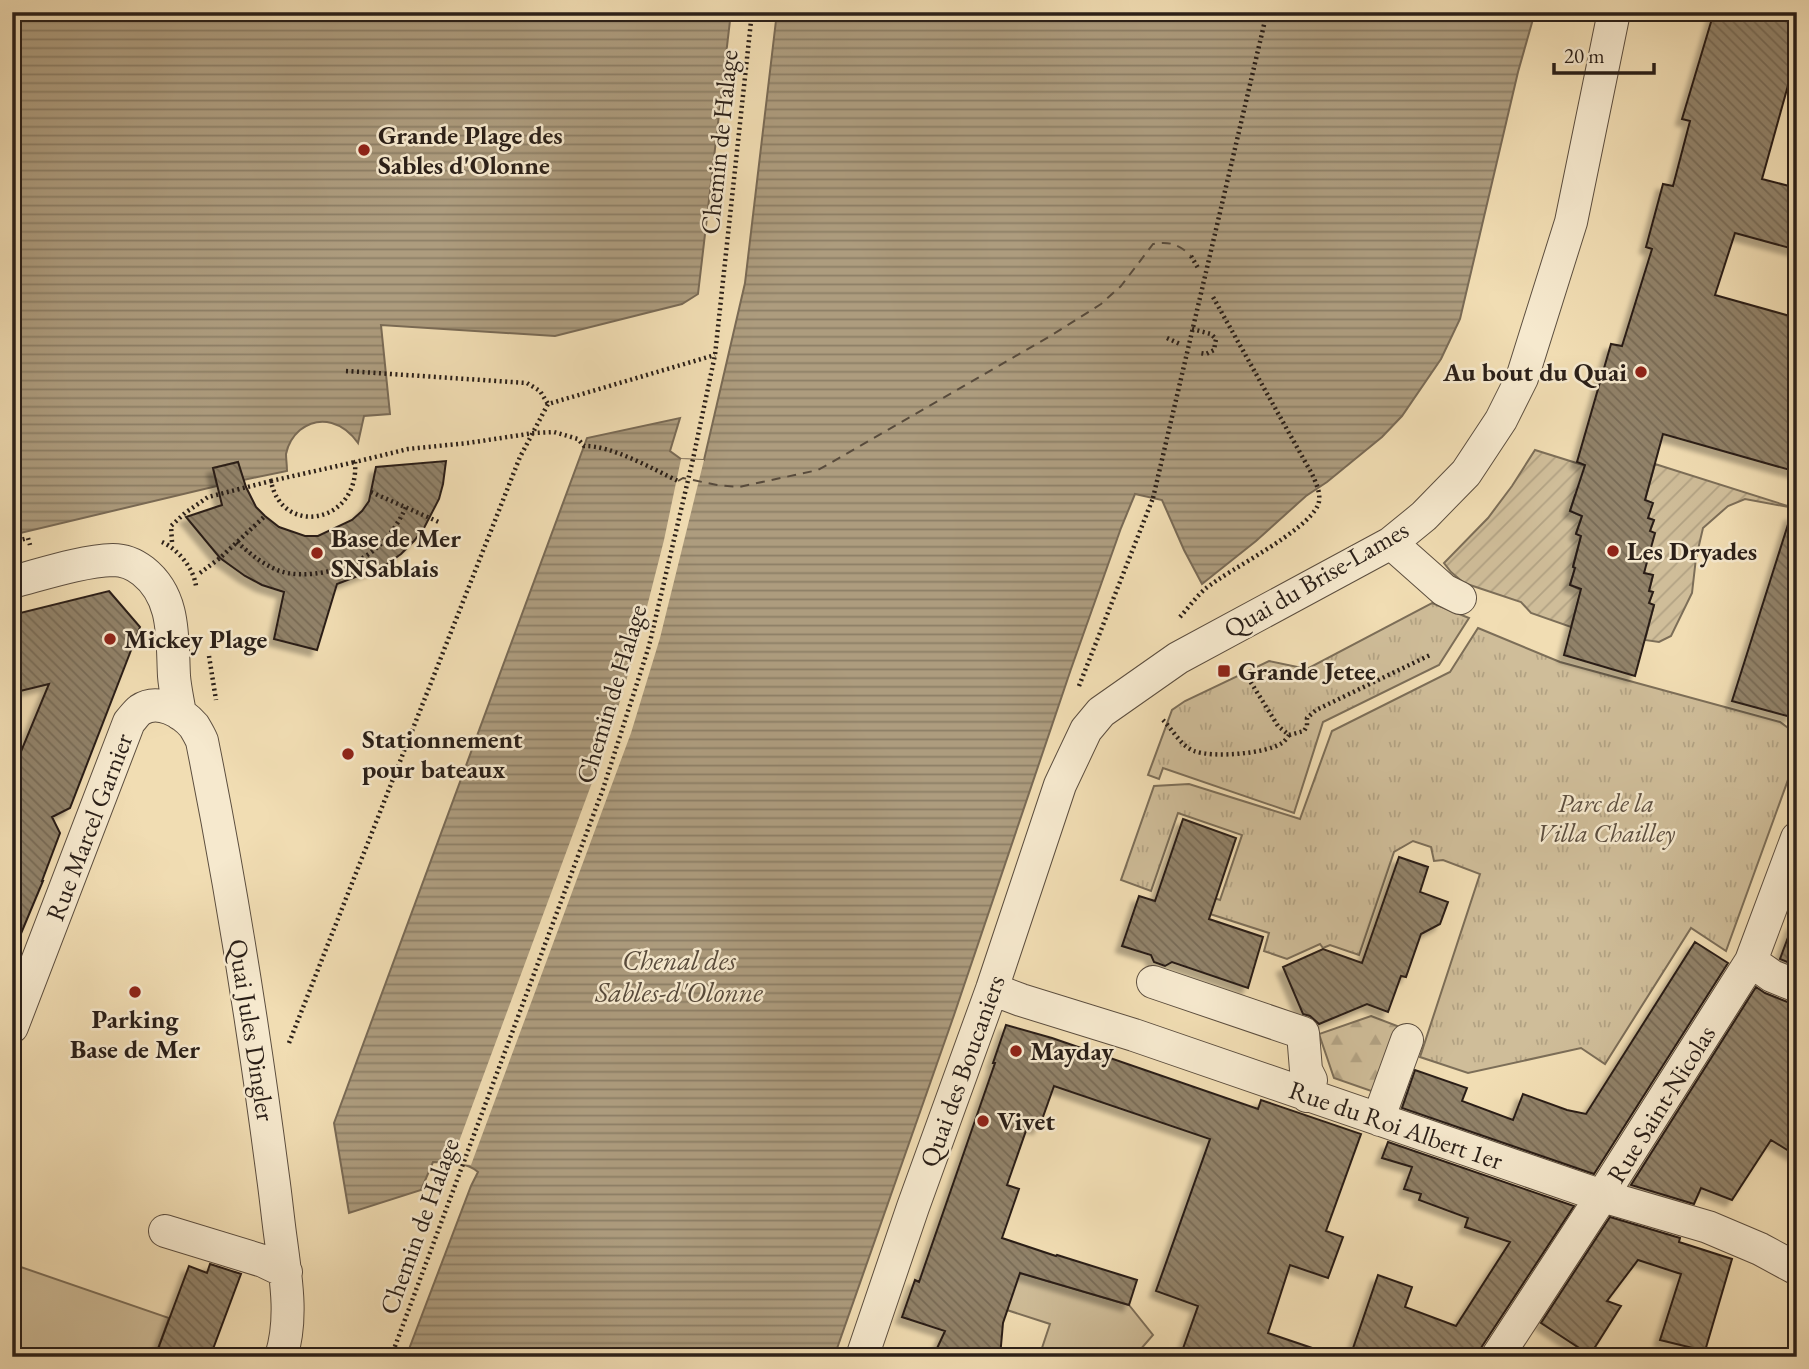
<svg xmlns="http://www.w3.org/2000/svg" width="1809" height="1369" font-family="'EB Garamond',serif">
<defs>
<pattern id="forest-firs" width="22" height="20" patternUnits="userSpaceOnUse" patternTransform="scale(1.75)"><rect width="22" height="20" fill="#cfbd99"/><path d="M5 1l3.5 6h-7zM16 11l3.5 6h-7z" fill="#b2a283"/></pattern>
<pattern id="park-tufts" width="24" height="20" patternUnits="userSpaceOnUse" patternTransform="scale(1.75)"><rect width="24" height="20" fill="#cfbd99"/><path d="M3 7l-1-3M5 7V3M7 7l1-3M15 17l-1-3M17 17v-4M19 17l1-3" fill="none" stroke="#b2a283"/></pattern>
<pattern id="garden-furrows" width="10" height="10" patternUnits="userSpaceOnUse" patternTransform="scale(1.75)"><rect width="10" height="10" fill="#cfbd99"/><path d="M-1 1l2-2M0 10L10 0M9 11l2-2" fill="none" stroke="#b2a283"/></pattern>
<pattern id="water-rules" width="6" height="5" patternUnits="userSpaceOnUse" patternTransform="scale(1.75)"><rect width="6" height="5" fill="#ad9c7e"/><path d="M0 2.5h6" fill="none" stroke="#8d7f66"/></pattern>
<pattern id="building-back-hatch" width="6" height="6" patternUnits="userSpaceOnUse" patternTransform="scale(1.75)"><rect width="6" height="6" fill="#918269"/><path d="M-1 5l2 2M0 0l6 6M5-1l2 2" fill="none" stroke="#776a55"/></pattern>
<filter id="shadow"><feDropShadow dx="-6" dy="6" stdDeviation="2" flood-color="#0004"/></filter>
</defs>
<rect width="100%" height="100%" fill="#f1ddb3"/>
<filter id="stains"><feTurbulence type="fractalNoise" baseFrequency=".00286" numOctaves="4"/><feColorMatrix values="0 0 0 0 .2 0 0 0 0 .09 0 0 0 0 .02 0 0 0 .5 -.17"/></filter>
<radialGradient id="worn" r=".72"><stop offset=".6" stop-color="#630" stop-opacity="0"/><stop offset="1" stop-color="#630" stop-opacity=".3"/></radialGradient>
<!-- grass -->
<path fill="#cfbd99" stroke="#7c6e58" stroke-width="2" d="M946,1251L1129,1305L1153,1335L1134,1357H1039L1050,1324L1007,1310Z
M12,1264L169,1318L155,1357H12Z"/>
<!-- forest -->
<path fill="url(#forest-firs)" stroke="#7c6e58" stroke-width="2" d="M1371,1016L1400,1027L1377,1093L1334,1078L1319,1034Z"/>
<!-- park -->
<path fill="url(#park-tufts)" stroke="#7c6e58" stroke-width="2" d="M1432,603L1469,618L1439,665L1323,722L1294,813L1163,768L1159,779L1148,775L1172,710L1185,701L1269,661L1307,669Z
M1478,628L1560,662L1780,722L1791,730L1797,732V755L1726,951L1691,928L1605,1064L1581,1048L1468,1073L1420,1057L1480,874L1443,860L1434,861L1431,847L1413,841L1394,852L1359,955L1330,945L1323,948L1320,944L1287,959L1264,951L1269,933L1207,913L1211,897L1220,900L1242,835L1178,813L1151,891L1121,880L1154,786L1189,784L1300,819L1332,731L1450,672Z"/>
<!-- garden -->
<path fill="url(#garden-furrows)" stroke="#7c6e58" stroke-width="2" d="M1535,450L1586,466L1578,495H1575L1570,511L1582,516L1576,533L1581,536L1573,566L1575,568L1570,585L1581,590L1571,627L1531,613L1521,602L1464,583L1451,572L1444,563L1488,518L1512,486Z
M1655,464L1794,508L1745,499L1728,506L1703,528L1696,558L1692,593L1671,636L1659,642L1645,640L1654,605L1649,603L1653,592L1649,591L1653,575L1644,573L1650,531L1654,520L1648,518L1652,503L1645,500Z"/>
<!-- water -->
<path fill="url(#water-rules)" stroke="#796a55" stroke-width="2" d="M12,12H731L698,294L682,304L555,336L381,325L390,414L364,416L358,443C344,423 321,414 300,430C293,436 288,444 286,454C286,459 287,465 287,471L243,480L238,462L213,468L217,486L12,535Z
M777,12H1535L1518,72L1460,319L1441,359L1402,416L1382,437L1327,482L1306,496L1256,541L1202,584L1184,550L1162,500L1135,494L1121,528L1071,669L953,1018L834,1357H406L471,1186L478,1172C467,1162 448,1162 433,1162L421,1190L349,1213L334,1123L587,438L680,418L670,451L681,459L704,460L745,283Z"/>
<!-- pier -->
<path fill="#f1ddb3" d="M681,459L704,460L660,638L631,733L471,1165L451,1163L610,734L639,638L664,540Z"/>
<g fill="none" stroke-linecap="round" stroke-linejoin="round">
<!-- ferry -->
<path stroke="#584b3c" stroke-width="2" stroke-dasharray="9 7" stroke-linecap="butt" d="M678,481L683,478L717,485L739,487L818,470L827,465L1052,335L1101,304L1121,286L1153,244C1169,241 1179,244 1191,256"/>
</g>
<!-- building -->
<path fill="url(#building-back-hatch)" stroke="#2a1f18" stroke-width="2" filter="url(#shadow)" d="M1714,12H1797V53L1762,179L1797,188V250L1735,233L1715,295L1797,318V472L1663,434L1645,500L1653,503L1648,518L1654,520L1650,531L1655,533L1644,573L1653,575L1649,591L1653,592L1649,603L1654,605L1635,676L1564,655L1581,589L1570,585L1575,568L1573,567L1581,536L1576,534L1582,516L1570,511L1585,465L1577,462L1611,344L1622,346L1652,249L1646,247L1663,184L1673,186L1690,121L1682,119Z
M446,461L443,484L439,499L424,528L414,541L401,554L384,566L337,584L317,650L274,639L284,592L262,585L245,576L220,558L186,517L222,505L213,468L238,462L246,487L256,507L265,516L279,527L305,536H318L352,520L362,511L369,501L376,467Z
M1791,515L1797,516V698L1791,717L1732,701Z
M109,591L140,627L70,808L52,817L60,833L42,881H43L12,955V753L20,754L49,684L12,693V615Z
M1183,819L1236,838L1209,919L1263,937L1248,988L1172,962L1165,966L1154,962L1151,955L1122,946L1139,896L1155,901Z
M1399,857L1428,867L1420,892L1448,902L1440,924L1421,934L1406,977L1401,976L1388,1012L1367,1004L1319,1024L1310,1016L1303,1014L1283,967L1323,949L1362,963Z
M1793,924L1797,925V966L1780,959Z
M1695,942L1728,963L1594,1174L1402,1108L1415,1070L1467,1088L1462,1101L1513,1120L1523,1094L1567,1110L1586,1114Z
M1756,987L1765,993L1790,1003L1797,1004V1156L1771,1140L1732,1200L1701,1188L1694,1204L1631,1185Z
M1006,1025L1052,1038L1258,1109L1261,1100L1361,1134L1326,1231L1343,1237L1328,1278L1290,1265L1268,1333L1324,1352L1323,1357H1180L1198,1306L1156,1291L1210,1139L1054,1086L1039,1128L1028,1125L1007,1185L1019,1189L1002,1238L1056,1256L1057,1255L1137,1280L1129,1305L1020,1273L1003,1323L1000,1357H933L945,1331L902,1317L915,1280L919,1282L995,1063H993Z
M1388,1142L1574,1206L1475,1357H1350L1378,1275L1412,1287L1405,1307L1456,1326L1510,1242L1465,1227L1468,1218L1419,1200L1421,1194L1404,1189L1412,1167L1382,1158Z
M1610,1217L1680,1238L1679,1242L1732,1259L1705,1351L1660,1340L1681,1274L1638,1260L1607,1301L1621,1306L1590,1355L1541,1323Z
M210,1264L241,1274L210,1357H155L189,1266L207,1273Z"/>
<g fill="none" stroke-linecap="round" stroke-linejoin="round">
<!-- minor casing -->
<g stroke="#5c4e3f" stroke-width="34">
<path id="minor" d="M1391,543L1444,590L1460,598
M12,582C43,574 82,561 113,560C125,560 134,564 143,571C176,597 172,638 174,676C175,689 178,701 180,714
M1751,961L1772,976L1797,986
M1153,982L1303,1033L1306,1070L1311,1080L1307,1096
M992,989L1021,1000L1134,1035L1602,1196L1708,1227L1760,1249L1797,1269
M12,1027L129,722C132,719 136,713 140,710C158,698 182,712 194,726C197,731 200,736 202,741C231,885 254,1031 273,1177C276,1198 278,1220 281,1241C286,1279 293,1319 281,1357
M1380,1120L1383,1106L1407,1040
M165,1231L263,1261L286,1272
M862,1357L913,1207L992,989L1060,785L1086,730L1101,712L1178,658L1391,543L1424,516L1466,473L1501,420L1522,378L1571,222L1614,12
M1497,1357L1602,1196L1751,961L1797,838"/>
</g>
<!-- path -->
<path stroke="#2a1f18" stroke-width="4.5" stroke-dasharray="2 3.5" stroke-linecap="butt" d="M1191,256L1198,268
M1192,329L1211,334L1216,339L1214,350L1206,354L1200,353
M1167,338L1180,344
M346,371L527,383L540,391L548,404
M271,481L355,462
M371,492L441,523
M12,542L28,538L30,545
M162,542C178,549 194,569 196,586
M172,542L171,526L185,513L208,497L271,481C282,538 360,523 355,462L408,449L468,443L534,433L554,432L578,439L584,446C611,445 653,469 678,481
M237,542C249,553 261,563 277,570C304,581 351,570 374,550C388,539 398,524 406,507
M200,573L220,558L265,516
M1180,617C1188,608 1196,597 1205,589C1231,568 1306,532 1318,505C1322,495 1316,483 1312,474L1213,297
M209,656L216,700
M1242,668L1278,726L1289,735L1304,731L1307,726V718L1316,710L1430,655
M1079,686L1153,498
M1163,720C1173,730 1181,746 1194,751C1213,758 1265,754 1282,743C1284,742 1288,737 1289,735
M289,1043L520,457L548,404L715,355
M391,1357L603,789L649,646L693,459L715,355L752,12"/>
<!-- minor -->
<use href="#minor" stroke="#f6e9ce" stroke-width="32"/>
<!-- path-bridge -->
<path stroke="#2a1f18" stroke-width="4.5" stroke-dasharray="2 3.5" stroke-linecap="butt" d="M1153,498L1267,12"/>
</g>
<!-- markers -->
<g fill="#8f2418" stroke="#f6e9ce" stroke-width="2.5">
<circle cx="364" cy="150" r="7"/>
<circle cx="1641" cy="372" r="7"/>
<circle cx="1613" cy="551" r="7"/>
<circle cx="317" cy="553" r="7"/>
<circle cx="110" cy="639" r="7"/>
<rect x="1217" y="664" width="14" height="14" rx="3.5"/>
<circle cx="348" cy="754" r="7"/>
<circle cx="135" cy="992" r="7"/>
<circle cx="1016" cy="1051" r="7"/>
<circle cx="983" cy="1121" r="7"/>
</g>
<g text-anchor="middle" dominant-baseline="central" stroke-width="5" stroke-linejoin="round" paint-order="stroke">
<!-- poi labels -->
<g font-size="26" font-weight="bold" fill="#2a1f18" stroke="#f6e9ce" text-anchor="start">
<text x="378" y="135">Grande Plage des<tspan x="378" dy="30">Sables d'Olonne</tspan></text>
<text x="1627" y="372" text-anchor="end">Au bout du Quai</text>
<text x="331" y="538">Base de Mer<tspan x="331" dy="30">SNSablais</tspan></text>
<text x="1627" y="551">Les Dryades</text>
<text x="124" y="639">Mickey Plage</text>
<text x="1238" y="671">Grande Jetee</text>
<text x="362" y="739">Stationnement<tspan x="362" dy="30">pour bateaux</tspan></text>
<text x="135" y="1019" text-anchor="middle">Parking<tspan x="135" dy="30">Base de Mer</tspan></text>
<text x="1030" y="1051">Mayday</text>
<text x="997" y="1121">Vivet</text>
</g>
<!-- street labels -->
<g font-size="26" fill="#2a1f18" stroke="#f6e9ce">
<text transform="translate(719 142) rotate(-84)">Chemin de Halage</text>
<text transform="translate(1316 579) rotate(-30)">Quai du Brise-Lames</text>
<text transform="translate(611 694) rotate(-73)">Chemin de Halage</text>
<text transform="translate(89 827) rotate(-69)">Rue Marcel Garnier</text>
<text transform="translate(252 1030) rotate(81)">Quai Jules Dingler</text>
<text transform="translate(962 1071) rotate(-70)">Quai des Boucaniers</text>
<text transform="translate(1661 1104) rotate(-58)">Rue Saint-Nicolas</text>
<text transform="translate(1396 1125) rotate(19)">Rue du Roi Albert 1er</text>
<text transform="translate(419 1226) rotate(-70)">Chemin de Halage</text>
</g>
<!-- park labels -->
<g font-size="26" font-style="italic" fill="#5c4e3f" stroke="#f6e9ce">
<text x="1606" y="803">Parc de la<tspan x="1606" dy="30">Villa Chailley</tspan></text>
</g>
<!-- water labels -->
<g font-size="28" font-style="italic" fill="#584b3c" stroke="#f6e9ce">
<text x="679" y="960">Chenal des<tspan x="679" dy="32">Sables-d'Olonne</tspan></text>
</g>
</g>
<!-- margin -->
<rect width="1809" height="1369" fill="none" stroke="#f1ddb3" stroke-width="42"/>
<rect x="14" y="14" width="1781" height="1341" fill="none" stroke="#2a1f18" stroke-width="3.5"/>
<rect x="21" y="21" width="1767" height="1327" fill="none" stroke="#2a1f18" stroke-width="2"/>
<!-- scale -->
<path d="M1554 63v10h100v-10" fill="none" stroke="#2a1f18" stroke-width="3.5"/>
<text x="1564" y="63" font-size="21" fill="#2a1f18" stroke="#f6e9ce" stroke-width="5" paint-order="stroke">20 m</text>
<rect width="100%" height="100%" filter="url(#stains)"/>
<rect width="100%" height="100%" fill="url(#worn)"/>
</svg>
